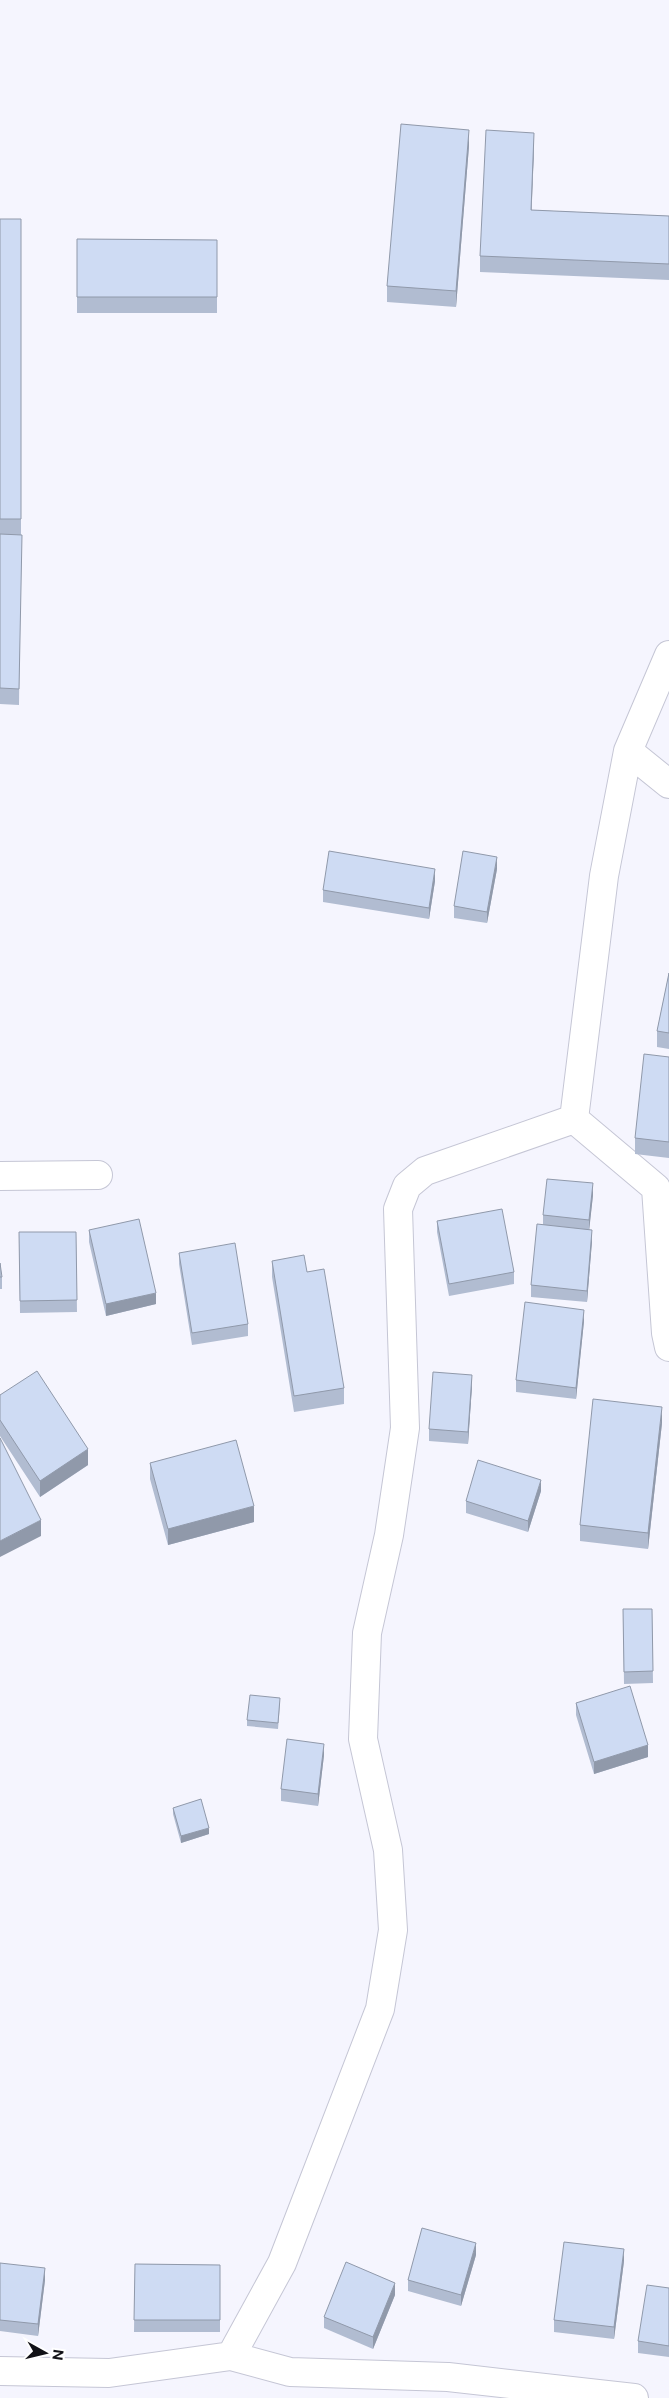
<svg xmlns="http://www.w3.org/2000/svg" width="669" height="2398" font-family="'Public Sans',sans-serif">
<rect width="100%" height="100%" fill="#f5f5fe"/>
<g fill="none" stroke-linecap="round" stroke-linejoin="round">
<!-- street casing -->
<g stroke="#c5c6d5" stroke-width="30">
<path id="street" d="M628,751L669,784
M574,1119L604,876L628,751L669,655
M574,1119L656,1188L666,1333L669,1347
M0,1176L98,1175
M231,2356L282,2263L380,2009L393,1930L388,1850L363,1739L367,1633L389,1535L405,1428L398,1209L407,1186L425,1171L574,1119
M0,2371L109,2373L231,2356L290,2372L448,2377L634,2398"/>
</g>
<!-- street -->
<use href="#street" stroke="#fff" stroke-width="28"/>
</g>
<!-- wall -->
<path fill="#b1bcd1" d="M469,146L456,307L387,302V286Z
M534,149L531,210L669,216V280L480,272V256Z
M0,219H21V535L19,705L0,704Z
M77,239L217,240V313H77Z
M497,869L487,923L454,918V906Z
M435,881L429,919L323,902V890Z
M669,973V1049L657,1047V1031Z
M669,1057V1158L635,1154V1138Z
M593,1195L589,1229L592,1241L587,1302L531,1297V1285L543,1225V1215Z
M437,1221L514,1272V1284L449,1296L437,1232Z
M89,1230L156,1304L106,1316L89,1242Z
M19,1232H76L77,1312L20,1313Z
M179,1253L248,1324V1336L192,1345L179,1264Z
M272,1261L307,1272L344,1388V1404L294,1412L272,1277Z
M0,1263L2,1277V1289H0Z
M584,1321L576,1399L516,1392V1380Z
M472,1386L468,1444L429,1441V1429Z
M0,1395L88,1465L40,1497L0,1436Z
M662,1423L648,1549L580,1541V1525Z
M150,1463L254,1522L168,1545L150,1479Z
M541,1491L528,1532L466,1513V1501Z
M623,1609H652L653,1683L624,1684Z
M576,1703L648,1757L594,1774L576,1715Z
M280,1704L278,1729L247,1726V1720Z
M324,1755L318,1806L281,1801V1789Z
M173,1808L209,1834L181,1843L173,1814Z
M476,2255L461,2306L408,2291V2280Z
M624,2261L614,2339L554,2332V2320Z
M0,2263L45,2280L38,2336L0,2331Z
M135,2264L220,2265V2332H134Z
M669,2288V2357L638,2353V2341Z
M395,2295L373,2349L324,2328V2317Z"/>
<!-- shaded-wall -->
<path fill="#9099aa" d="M469,130V146L456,307V291Z
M534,133V149L531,226V210Z
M497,857V869L487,923V912Z
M435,869V881L429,919V908Z
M593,1183V1195L589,1232V1220Z
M592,1230V1241L587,1302V1291Z
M156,1293V1304L106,1316V1304Z
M584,1310V1321L576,1399V1388Z
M472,1375V1386L468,1444V1432Z
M662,1407V1423L648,1549V1533Z
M88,1449V1465L40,1497V1481Z
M541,1480V1491L528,1532V1521Z
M254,1506V1522L168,1545V1529Z
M41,1520V1536L0,1557V1541Z
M324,1744V1755L318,1806V1794Z
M648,1745V1757L594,1774V1762Z
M209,1828V1834L181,1843V1836Z
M476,2243V2255L461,2306V2295Z
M624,2249V2261L614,2339V2327Z
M45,2268V2280L38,2336V2324Z
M395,2283V2295L373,2349V2337Z"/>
<!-- building -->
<path fill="#cedbf3" stroke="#9099aa" d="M401,124L469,130L456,291L387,286Z
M486,130L534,133L531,210L669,216V264L480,256Z
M0,219H21V519H0Z
M77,239L217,240V297H77Z
M0,534L22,535L19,689L0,688Z
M329,851L435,869L429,908L323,890Z
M463,851L497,857L487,912L454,906Z
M669,973V1033L657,1031Z
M644,1054L669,1057V1142L635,1138Z
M547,1179L593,1183L589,1220L543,1215Z
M502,1209L514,1272L449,1284L437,1221Z
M139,1219L156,1293L106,1304L89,1230Z
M537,1224L592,1230L587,1291L531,1285Z
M19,1232H76L77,1300L20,1301Z
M235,1243L248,1324L192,1333L179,1253Z
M304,1255L307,1272L324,1269L344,1388L294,1396L272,1261Z
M0,1263L2,1277H0Z
M525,1302L584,1310L576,1388L516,1380Z
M37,1371L88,1449L40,1481L0,1420V1395Z
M433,1372L472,1375L468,1432L429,1429Z
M593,1399L662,1407L648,1533L580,1525Z
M0,1438L41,1520L0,1541Z
M236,1440L254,1506L168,1529L150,1463Z
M478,1460L541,1480L528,1521L466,1501Z
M623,1609H652L653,1671L624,1672Z
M630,1686L648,1745L594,1762L576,1703Z
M250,1695L280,1698L278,1723L247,1720Z
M287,1739L324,1744L318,1794L281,1789Z
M201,1799L209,1828L181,1836L173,1808Z
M422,2228L476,2243L461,2295L408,2280Z
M564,2242L624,2249L614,2327L554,2320Z
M346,2262L395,2283L373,2337L324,2317Z
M0,2263L45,2268L38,2324L0,2320Z
M135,2264L220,2265V2320H134Z
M647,2285L669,2288V2346L638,2341Z"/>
<!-- north arrow -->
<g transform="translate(45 2353) rotate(98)" stroke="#ffffff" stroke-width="4" paint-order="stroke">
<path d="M0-4L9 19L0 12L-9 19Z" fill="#121217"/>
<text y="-8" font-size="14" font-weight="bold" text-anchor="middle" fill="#121217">N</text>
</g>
</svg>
